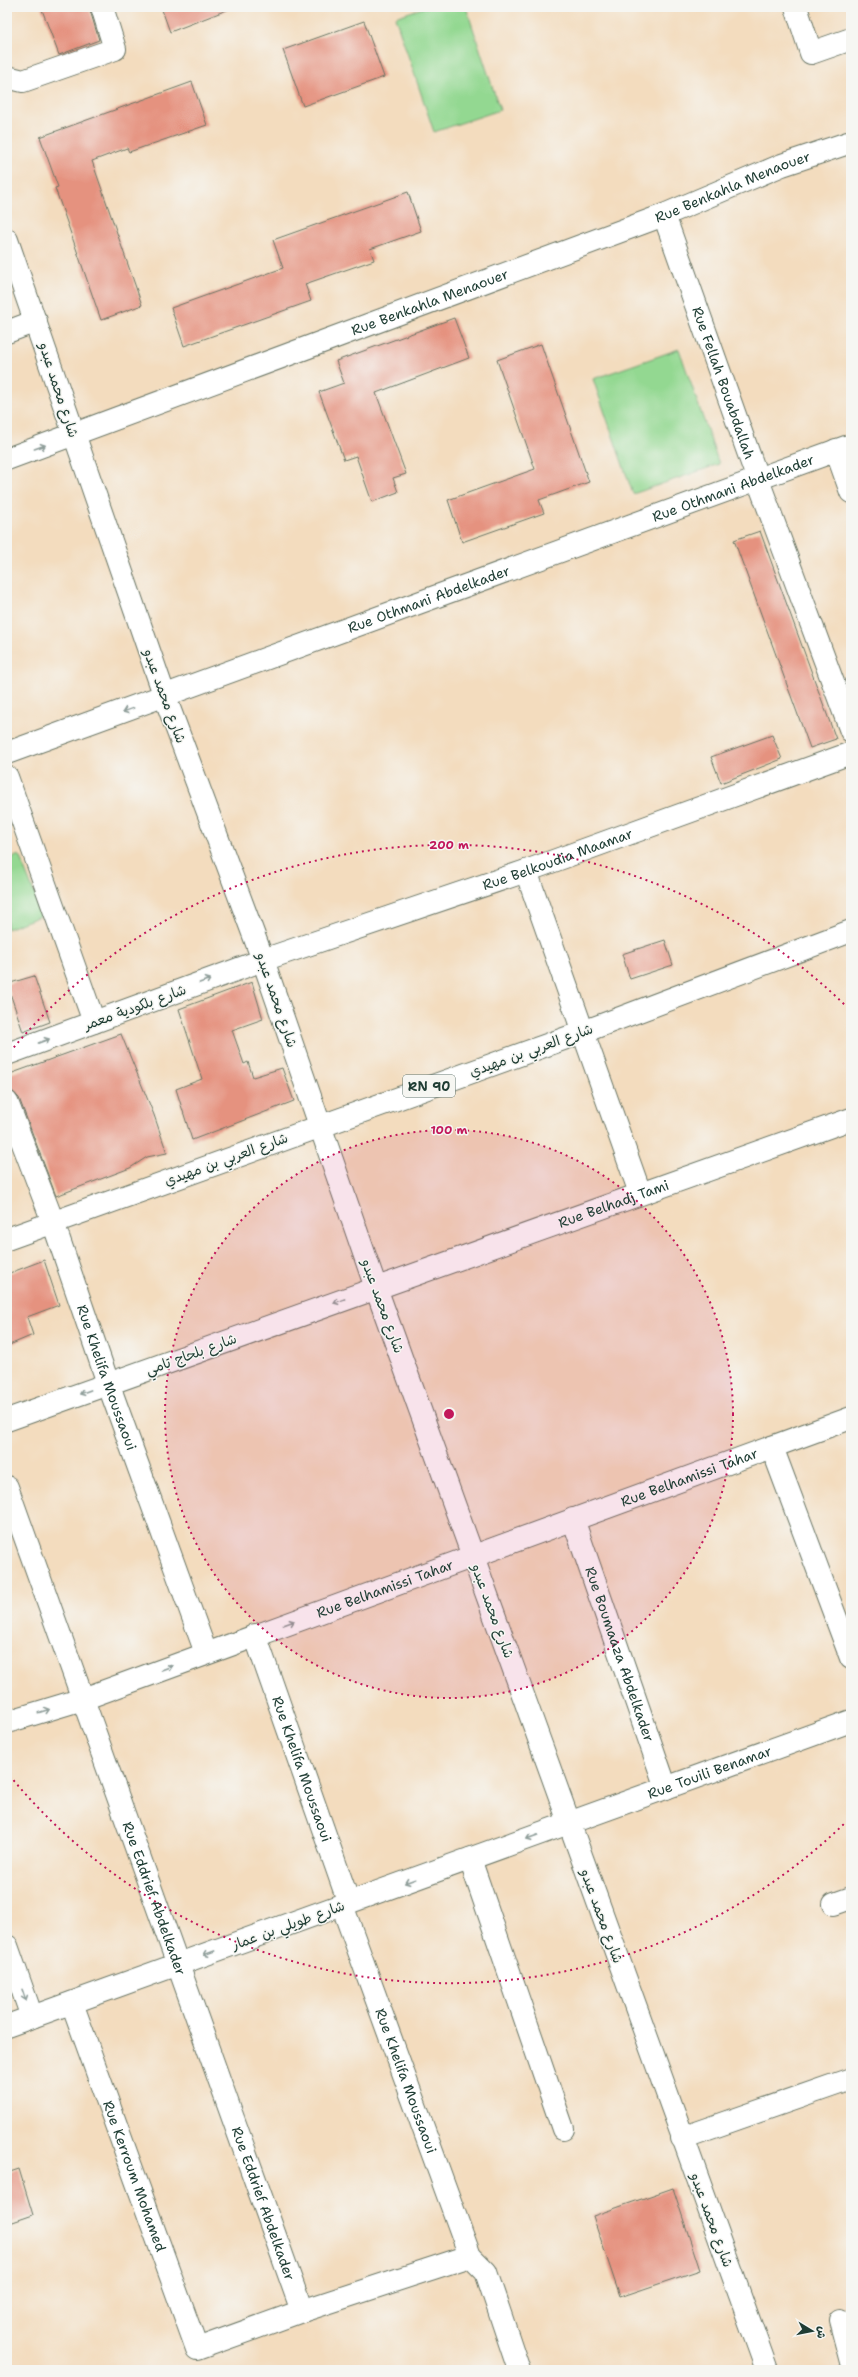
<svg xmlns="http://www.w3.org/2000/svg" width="858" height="2377" font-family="'Shantell Sans','Playpen Sans Arabic',sans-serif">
<rect width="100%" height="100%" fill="#f6f6f2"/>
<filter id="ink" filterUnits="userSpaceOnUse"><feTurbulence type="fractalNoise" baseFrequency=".025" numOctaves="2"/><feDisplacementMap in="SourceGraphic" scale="8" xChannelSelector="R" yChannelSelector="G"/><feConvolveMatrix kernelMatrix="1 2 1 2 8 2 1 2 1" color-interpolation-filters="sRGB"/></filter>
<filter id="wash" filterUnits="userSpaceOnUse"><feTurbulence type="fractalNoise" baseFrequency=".012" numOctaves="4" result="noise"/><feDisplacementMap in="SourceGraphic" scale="16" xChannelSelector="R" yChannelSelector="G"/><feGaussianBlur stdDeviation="0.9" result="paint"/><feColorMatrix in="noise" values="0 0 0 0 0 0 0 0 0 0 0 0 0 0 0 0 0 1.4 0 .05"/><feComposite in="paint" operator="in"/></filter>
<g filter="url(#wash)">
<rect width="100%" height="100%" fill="#f3dcbe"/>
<!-- green -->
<path fill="#93d891" stroke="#598a62" d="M425,7H466L500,110L434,132L395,17Z
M679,349L719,464L633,494L593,379Z
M19,855L43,915L7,929V860Z"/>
<g id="blocks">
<!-- building -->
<path fill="#e5927f" d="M41,7H89L99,40L59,55Z
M161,7H232V8L170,32Z
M364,21L384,77L303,106L283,50Z
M192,82L207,125L129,152L127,148L92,161L142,305L101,320L55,188L58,187L40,137Z
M408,192L421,231L370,249L374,260L305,284L311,301L184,346L171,308L283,268L273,240Z
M454,318L469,358L376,393L406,474L393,478L398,492L372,502L356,456L344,460L319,392L344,383L336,361Z
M541,344L589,482L539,500L544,513L462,542L448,500L535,469L497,360Z
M760,531L836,739L810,748L734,540Z
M772,735L782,759L721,783L711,757Z
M665,940L673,965L630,979L622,954Z
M34,976L50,1022L23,1032L7,984Z
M252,982L263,1019L232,1030L244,1064L248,1062L253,1077L282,1068L294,1101L192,1140L176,1089L202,1079L179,1009Z
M121,1034L154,1115L167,1153L147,1157L130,1168L56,1196L19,1098L11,1090L7,1075Z
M44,1260L59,1305L27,1317L33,1335L7,1346V1274Z
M19,2169L33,2215L7,2224V2173Z
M673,2188L700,2270L620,2297L593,2216Z"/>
</g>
</g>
<g filter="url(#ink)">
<use href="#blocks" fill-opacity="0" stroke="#697564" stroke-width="1"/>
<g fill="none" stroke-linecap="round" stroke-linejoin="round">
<!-- minor casing -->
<g stroke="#697564" stroke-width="24">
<g id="minor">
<path d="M796,7L811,53L851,39"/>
<path d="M7,77L23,81L115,49L102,7"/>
<path id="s1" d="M664,215L758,480L851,731"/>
<path d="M7,240L165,697L263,960L376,1288L767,2370"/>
<path d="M7,332L36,321"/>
<path d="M836,450L851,492"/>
<path id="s2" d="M7,459L664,215L782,165L851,142"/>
<path id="s3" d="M7,753L851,445"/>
<path d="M7,777L94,1022"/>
<path d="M526,871L640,1193"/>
<path id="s4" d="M7,1054L263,960L526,871L851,753"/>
<path id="s5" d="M7,1102L53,1222L108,1383L206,1653"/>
<path id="s6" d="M7,1420L851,1119"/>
<path d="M772,1447L851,1658"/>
<path id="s7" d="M7,1487L302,2311"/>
<path id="s8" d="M573,1519L666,1788"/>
<path id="s9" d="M255,1635L349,1903"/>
<path id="s10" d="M7,1722L83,1699L851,1418"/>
<path d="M470,1859L563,2129"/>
<path d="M834,1904L851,1898"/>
<path id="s11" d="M342,1905L470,2256L486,2272L519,2370"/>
<path d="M7,1946L32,2017"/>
<path id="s12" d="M72,2003L197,2349L302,2311L470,2256"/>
<path id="s13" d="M7,2026L851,1721"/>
<path d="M682,2138L851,2079"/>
<path d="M840,2320L851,2362"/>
</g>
</g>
<!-- major casing -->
<g stroke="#697564" stroke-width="24">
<path id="major" d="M7,1239L583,1032L851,931"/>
</g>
<!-- minor -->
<use href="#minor" stroke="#fff" stroke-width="22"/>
<!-- major -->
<use href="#major" stroke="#fff" stroke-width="22"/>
</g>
<!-- one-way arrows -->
<defs><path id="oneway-shaft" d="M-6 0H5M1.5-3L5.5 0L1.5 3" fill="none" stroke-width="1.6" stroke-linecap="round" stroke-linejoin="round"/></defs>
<g stroke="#8f9e9a">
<use href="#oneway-shaft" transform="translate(40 447) rotate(-19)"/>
<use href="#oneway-shaft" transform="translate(128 710) rotate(160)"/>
<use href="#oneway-shaft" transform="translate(205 981) rotate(-20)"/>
<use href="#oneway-shaft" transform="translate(44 1041) rotate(-20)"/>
<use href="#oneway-shaft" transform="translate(339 1301) rotate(160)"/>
<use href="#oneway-shaft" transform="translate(85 1392) rotate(160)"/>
<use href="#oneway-shaft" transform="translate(289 1623) rotate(-20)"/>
<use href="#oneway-shaft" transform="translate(167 1668) rotate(-20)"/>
<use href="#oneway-shaft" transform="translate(44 1711) rotate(-17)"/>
<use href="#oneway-shaft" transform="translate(532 1837) rotate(160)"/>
<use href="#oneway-shaft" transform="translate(410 1881) rotate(160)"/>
<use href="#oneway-shaft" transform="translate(209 1953) rotate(160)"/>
<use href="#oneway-shaft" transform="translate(24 1995) rotate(71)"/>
</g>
</g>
<!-- distance rings -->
<circle cx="449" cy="1414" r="284" fill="#c2185b" fill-opacity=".12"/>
<g fill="none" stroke="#c2185b" stroke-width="2" stroke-dasharray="2 4">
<circle cx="449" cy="1414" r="284"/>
<path d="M848 1820A569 569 0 0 1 10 1776M10 1052A569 569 0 0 1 848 1008"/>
</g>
<g text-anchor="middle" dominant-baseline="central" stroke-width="3" stroke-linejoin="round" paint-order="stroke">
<!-- shield labels -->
<rect fill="#f6f6f2" stroke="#60746d" stroke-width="1" x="403" y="1075" width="52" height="22" rx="3"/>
<g font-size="13" font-weight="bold" fill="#1f3d34">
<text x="429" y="1086">RN 90</text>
</g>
<!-- street labels -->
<g font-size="14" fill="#1f3d34" stroke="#f6f6f2">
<text stroke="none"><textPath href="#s2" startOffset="775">Rue Benkahla Menaouer</textPath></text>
<text stroke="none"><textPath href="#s2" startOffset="451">Rue Benkahla Menaouer</textPath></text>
<text stroke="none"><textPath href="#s1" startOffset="178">Rue Fellah Bouabdallah</textPath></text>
<text transform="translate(59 390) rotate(72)">شارع محمد عبدو</text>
<text stroke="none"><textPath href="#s3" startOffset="773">Rue Othmani Abdelkader</textPath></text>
<text stroke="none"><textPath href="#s3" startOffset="449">Rue Othmani Abdelkader</textPath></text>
<text transform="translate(165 696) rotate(70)">شارع محمد عبدو</text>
<text stroke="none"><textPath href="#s4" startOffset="584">Rue Belkoudia Maamar</textPath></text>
<text transform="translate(277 1000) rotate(71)">شارع محمد عبدو</text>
<text transform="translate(135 1007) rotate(-20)">شارع بلكودية معمر</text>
<text transform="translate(531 1050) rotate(-20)">شارع العربي بن مهيدي</text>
<text transform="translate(226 1159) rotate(-20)">شارع العربي بن مهيدي</text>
<text stroke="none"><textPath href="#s6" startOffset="644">Rue Belhadj Tami</textPath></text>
<text transform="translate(383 1306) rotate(70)">شارع محمد عبدو</text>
<text transform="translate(191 1354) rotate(-20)">شارع بلحاج تامي</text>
<text stroke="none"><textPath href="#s5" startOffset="293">Rue Khelifa Moussaoui</textPath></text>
<text stroke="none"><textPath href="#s10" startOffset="725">Rue Belhamissi Tahar</textPath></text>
<text stroke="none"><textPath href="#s10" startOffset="401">Rue Belhamissi Tahar</textPath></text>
<text transform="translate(493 1611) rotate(70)">شارع محمد عبدو</text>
<text stroke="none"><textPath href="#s8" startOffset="143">Rue Boumaaza Abdelkader</textPath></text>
<text stroke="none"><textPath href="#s9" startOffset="142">Rue Khelifa Moussaoui</textPath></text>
<text stroke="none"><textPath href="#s13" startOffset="747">Rue Touili Benamar</textPath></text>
<text stroke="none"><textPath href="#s7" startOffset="437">Rue Eddrief Abdelkader</textPath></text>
<text transform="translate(602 1916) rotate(70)">شارع محمد عبدو</text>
<text transform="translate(288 1925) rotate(-20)">شارع طويلي بن عمار</text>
<text stroke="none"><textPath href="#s11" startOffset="187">Rue Khelifa Moussaoui</textPath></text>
<text stroke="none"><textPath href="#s12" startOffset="184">Rue Kerroum Mohamed</textPath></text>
<text stroke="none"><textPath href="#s7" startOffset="761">Rue Eddrief Abdelkader</textPath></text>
<text transform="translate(712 2220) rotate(70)">شارع محمد عبدو</text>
</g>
</g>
<circle cx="449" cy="1414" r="6" fill="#c2185b" stroke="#f6f6f2" stroke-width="2"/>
<g font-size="12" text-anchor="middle" font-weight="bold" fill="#c2185b" stroke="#f6f6f2" stroke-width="3" stroke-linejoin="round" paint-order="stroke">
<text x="449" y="849">200 m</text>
<text x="449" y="1134">100 m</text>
</g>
<!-- margin -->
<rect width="858" height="2377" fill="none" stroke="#f6f6f2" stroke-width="24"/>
<!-- north arrow -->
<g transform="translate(812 2331) rotate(100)" stroke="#f6f6f2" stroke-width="3" paint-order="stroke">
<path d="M0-3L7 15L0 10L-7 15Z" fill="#1f3d34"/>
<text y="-6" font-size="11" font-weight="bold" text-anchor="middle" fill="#1f3d34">ش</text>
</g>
</svg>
